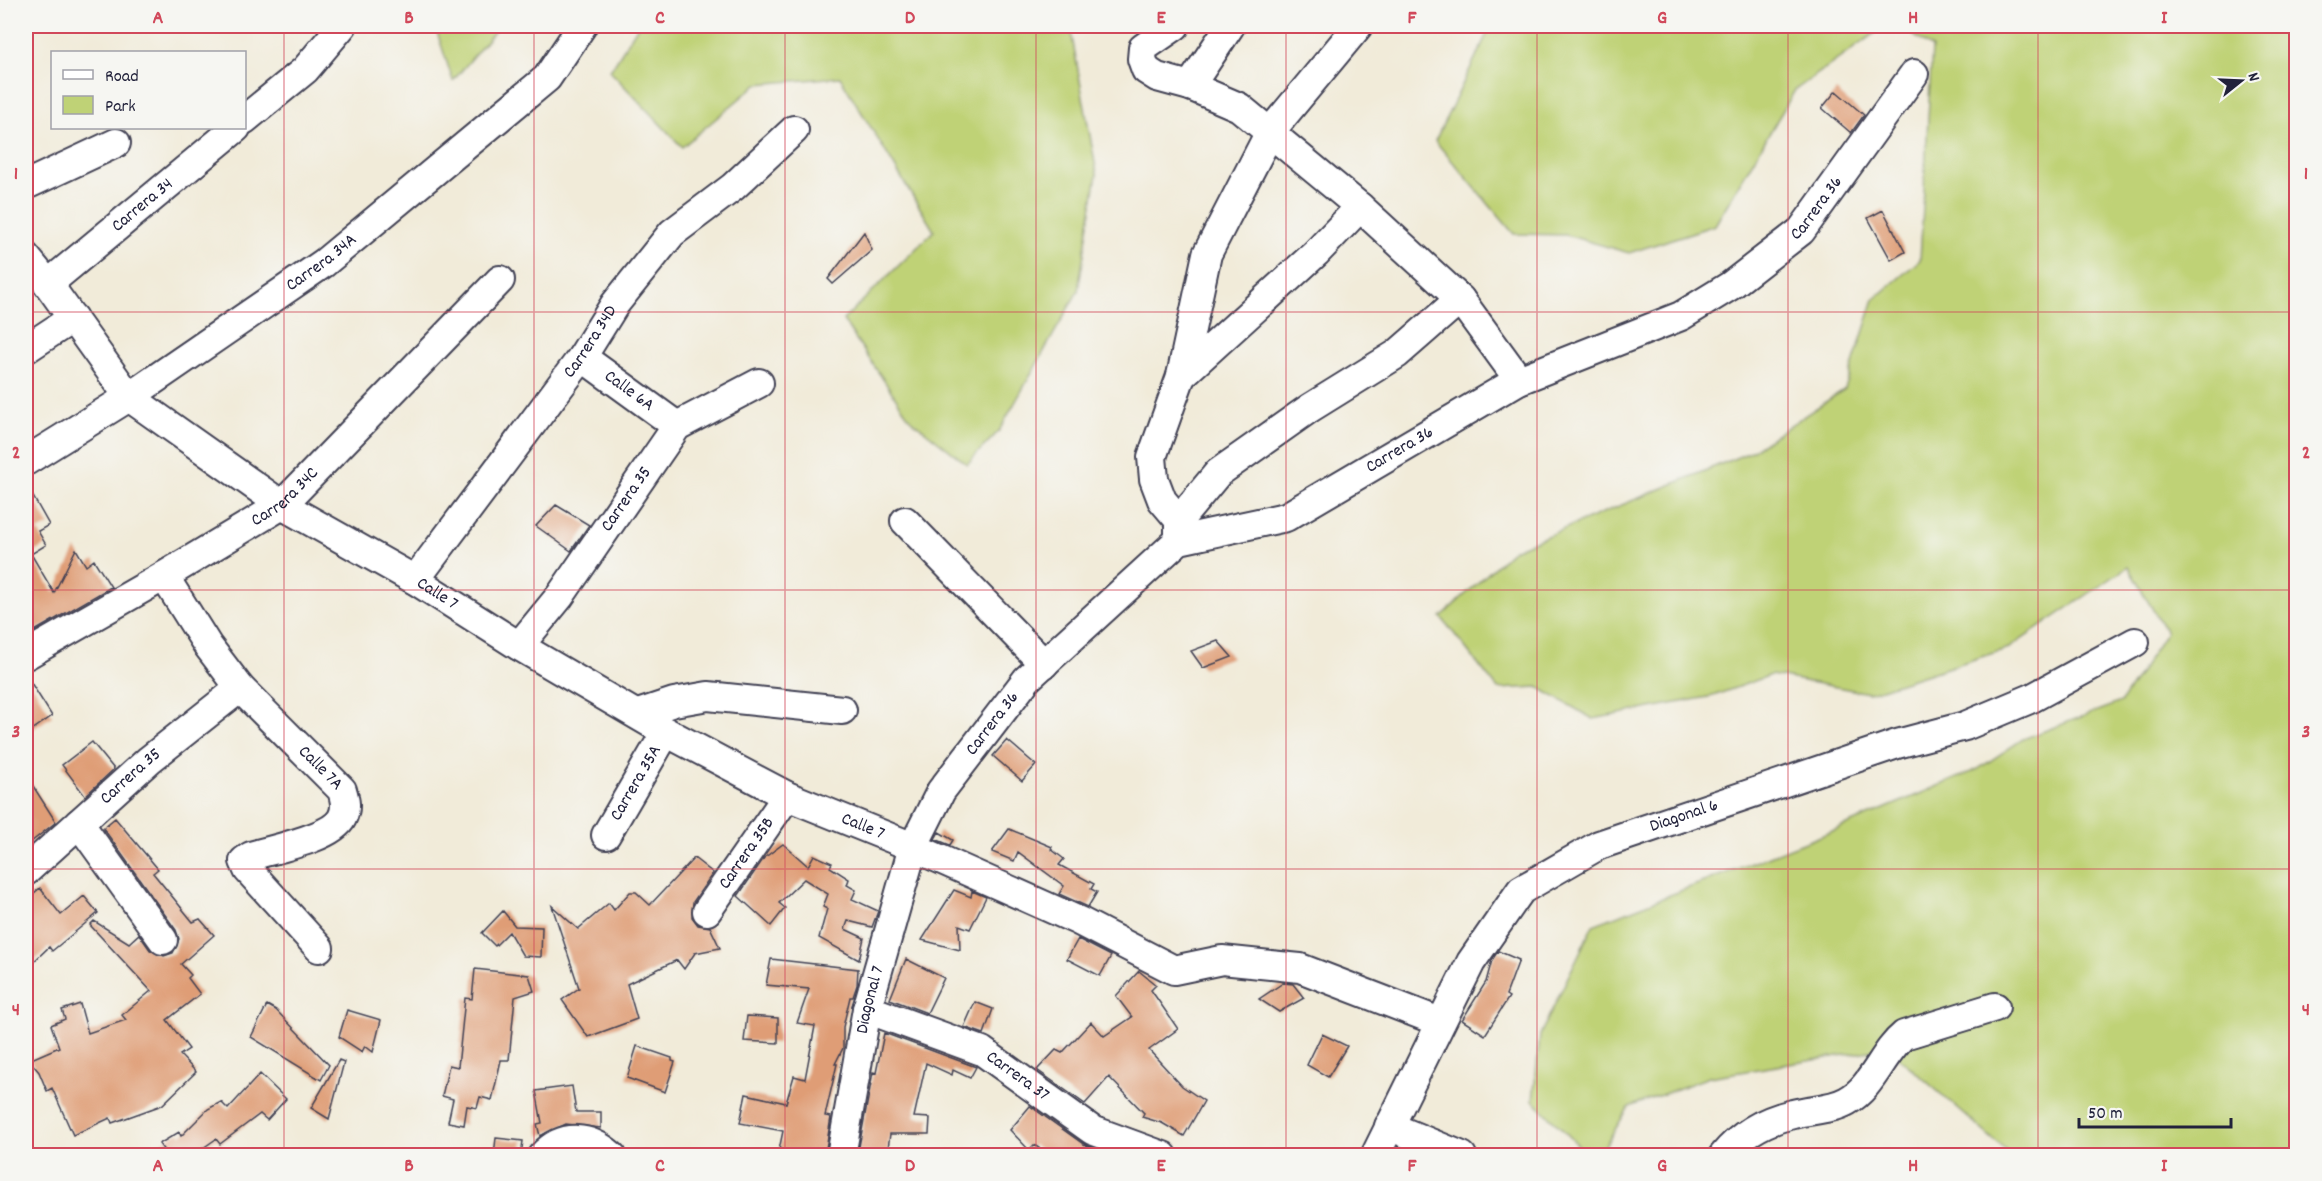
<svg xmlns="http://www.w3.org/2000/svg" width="2322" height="1181" font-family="Dekko,sans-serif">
<rect width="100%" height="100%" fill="#f6f6f2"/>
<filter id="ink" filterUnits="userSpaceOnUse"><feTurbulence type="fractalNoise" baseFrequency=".0167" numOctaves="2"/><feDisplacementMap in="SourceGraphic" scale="12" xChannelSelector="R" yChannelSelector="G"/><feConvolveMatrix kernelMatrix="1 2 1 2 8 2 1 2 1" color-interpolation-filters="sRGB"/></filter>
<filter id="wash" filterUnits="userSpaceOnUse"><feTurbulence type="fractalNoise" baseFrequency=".008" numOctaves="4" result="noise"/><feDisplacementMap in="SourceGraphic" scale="24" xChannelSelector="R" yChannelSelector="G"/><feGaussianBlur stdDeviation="1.35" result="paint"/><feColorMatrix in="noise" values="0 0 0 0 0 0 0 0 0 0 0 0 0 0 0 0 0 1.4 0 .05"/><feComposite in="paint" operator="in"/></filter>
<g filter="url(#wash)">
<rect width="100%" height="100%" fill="#f1ebd9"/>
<!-- green -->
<path fill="#bfd276" stroke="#707a58" stroke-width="1.5" d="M435,26H499L453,81Z
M638,26H1070L1097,174L1078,291L999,431L967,464L910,419L843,320L934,231L840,77L757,84L682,147L610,71Z
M1491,26H1885L1795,90L1715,225L1629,253L1566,235L1514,234L1435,141Z
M1900,26H2296V1155H2011L1888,1048L1709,1077L1629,1107L1599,1155H1588L1533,1100L1540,1035L1593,925L1816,838L1978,769L2023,739L2121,702L2166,632L2128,567L2009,648L1869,693L1771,675L1713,696L1593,719L1538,687L1498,689L1441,617L1513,550L1750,452L1845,389L1874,299L1920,260L1932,48Z"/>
<g id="blocks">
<!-- building -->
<path fill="#df9d76" d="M1836,91L1864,115L1851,133L1822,108Z
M1883,210L1905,252L1891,260L1868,218Z
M864,232L872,250L833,284L828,279Z
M26,484L49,525L38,531L46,545L31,554L54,593L76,549L86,566L94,560L111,587L26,636Z
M556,505L589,525L571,551L536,526Z
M1218,641L1232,657L1203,668L1191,651Z
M26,675L52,716L26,734Z
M1007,740L1036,765L1022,781L993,756Z
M92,742L114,769L85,796L62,765Z
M26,775L56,822L26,846Z
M115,818L158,869L153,873L193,922L200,919L214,935L181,964L191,975L188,978L200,994L167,1020L189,1049L180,1055L196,1072L162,1105L112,1123L110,1118L73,1135L52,1088L47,1091L39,1072L29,1060L59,1047L51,1025L65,1019L62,1010L80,1004L88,1033L126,1020L122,1015L151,991L90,925L94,921L129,943L139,934L150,950L164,956L173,953L179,939L176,930L103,828Z
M1009,829L1052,847L1051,849L1064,859L1059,865L1094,884L1091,889L1097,892L1088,907L1059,894L1064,886L1018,852L1014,861L992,852Z
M939,832L953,840L950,845L935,839Z
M783,844L808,866L814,855L832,863L830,867L849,879L847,885L856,890L852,899L878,911L872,927L848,921L845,929L864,938L859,960L819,938L827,909L823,907L828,894L804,879L779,903L785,908L771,926L738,896L764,858Z
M694,858L713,873L693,902L692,917L698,925L710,927L720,948L695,953L684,969L677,960L627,984L637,1019L588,1037L562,1000L579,988L552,906L578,929L609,903L614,910L630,892H636L650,905Z
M40,888L61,915L84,896L98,913L52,951L49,947L26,969V900Z
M954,890L971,897L972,891L986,897L970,929L959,925L960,950L922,940Z
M503,911L515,926L542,927L541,957L523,956L509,932L495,946L482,933Z
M1078,939L1111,956L1100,976L1067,959Z
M1498,951L1519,960L1506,995L1509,997L1485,1035L1462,1020L1486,982L1492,960Z
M771,959L858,969L857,985L853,997H850L843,1027V1048L835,1064H837L825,1116L831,1117L825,1155H778L783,1131L740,1123L746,1094L786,1103L794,1076L805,1079L815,1026L797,1023L809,989L766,985Z
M906,959L944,978L927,1013L890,999Z
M475,969L529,975L534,991L515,997L509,1060H501L492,1100L480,1097L477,1108L467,1106L464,1125L448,1122L453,1099L442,1096L449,1065L458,1067L465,998L472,999Z
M1139,971L1156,985L1151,990L1178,1029L1149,1050L1182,1086L1204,1101L1184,1136L1162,1123L1142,1117L1144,1113L1109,1077L1085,1104L1037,1070L1056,1050L1062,1053L1091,1022L1104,1036L1132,1017L1116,996Z
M1283,983L1293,984L1304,998L1279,1012L1259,999Z
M975,1002L993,1009L984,1034L964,1027Z
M267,1005L276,1010L329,1065L321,1080L251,1037Z
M347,1010L381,1020L373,1052L365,1046L362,1052L339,1037Z
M747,1016L778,1018V1043L744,1041Z
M884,1033L976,1067L970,1078L953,1070L952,1075L926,1063L914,1117L930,1118L929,1134H890L887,1155L858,1152L873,1072L876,1073Z
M1322,1034L1347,1046L1328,1077L1307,1065Z
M637,1046L672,1058V1061L675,1062L665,1092L627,1078Z
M339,1060L344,1062L329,1119L311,1108Z
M260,1074L286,1099L267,1120L260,1114L220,1144L216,1139L193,1155H161L165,1152L159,1144L179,1132L181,1136L208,1109L221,1102L228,1109Z
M572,1086L576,1112H601V1128L566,1124L540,1136L537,1124L542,1123L536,1091Z
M1030,1106L1082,1143L1105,1155H1050L1034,1145L1029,1150L1010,1130Z
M496,1138L523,1141L521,1155H494Z"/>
</g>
</g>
<g filter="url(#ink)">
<use href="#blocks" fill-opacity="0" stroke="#414053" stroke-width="1.5"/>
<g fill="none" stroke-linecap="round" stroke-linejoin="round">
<!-- minor casing -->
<g stroke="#414053" stroke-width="32">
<g id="minor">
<path d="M1175,26L1143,48L1142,59L1146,70L1157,77L1190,86L1239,107L1360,207L1460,299L1519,380"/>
<path d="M1190,86L1230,26"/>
<path d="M244,120L305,70L342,26"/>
<path d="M26,185L116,143"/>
<path id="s1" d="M26,257L48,284L129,397L282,505L415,580L519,646L666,732L787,796L913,847L1079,921L1174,970L1222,960L1300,968L1440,1022"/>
<path id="s2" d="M48,284L236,128"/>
<path d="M26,349L73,318"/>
<path id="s3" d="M582,357L677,426"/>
<path d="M1181,376L1316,253L1360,207"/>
<path id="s4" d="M26,461L129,397L324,263L547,78L582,26"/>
<path d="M1179,520L1218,473L1310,408L1397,354L1460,299"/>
<path d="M905,521L1044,664"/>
<path d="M1179,540V520L1162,500L1154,479L1152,457L1181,376L1207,254L1270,132L1358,26"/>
<path id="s5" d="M164,576L208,646L240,688L342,790C345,800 347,808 342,818C332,838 273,849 251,856L244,861L248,870L319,948"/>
<path id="s6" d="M415,580L582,357L615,304L672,233L733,187L794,130"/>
<path id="s7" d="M519,646L560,596L677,426L759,383"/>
<path id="s8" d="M26,655L164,576L282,505L500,280"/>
<path d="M638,714L674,702L708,696L842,710"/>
<path d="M79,823L163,940"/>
<path id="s9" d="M606,835L666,732"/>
<path id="s10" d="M26,871L149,760L240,688"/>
<path id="s11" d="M707,911L787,796"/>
<path id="s12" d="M867,1009L982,1051L1092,1130L1163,1156"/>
<path d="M1389,1126L1462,1156"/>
<path d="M542,1156C563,1133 590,1136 612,1156"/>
<path id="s13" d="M841,1156L867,1009L913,847L941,791L1027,679L1179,540L1286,517L1519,380L1681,316L1730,286L1801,231L1914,74"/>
<path id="s14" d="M1375,1156L1471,962L1521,890L1599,845L1897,744L1965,726L2032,698L2135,642"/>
<path d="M1723,1156C1741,1134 1766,1120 1793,1114C1811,1109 1831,1110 1847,1101C1873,1087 1882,1053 1904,1035L1995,1007"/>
</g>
</g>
<!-- minor -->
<use href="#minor" stroke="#fff" stroke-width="28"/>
</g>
</g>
<!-- grid -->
<path fill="none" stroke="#d1495b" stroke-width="1.5" stroke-opacity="0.55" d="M284,26V1156M534,26V1156M785,26V1156M1036,26V1156M1286,26V1156M1537,26V1156M1788,26V1156M2038,26V1156M26,312H2296M26,590H2296M26,869H2296"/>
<g text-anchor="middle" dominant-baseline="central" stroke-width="5" stroke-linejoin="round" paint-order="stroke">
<!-- street labels -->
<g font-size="18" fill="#22223b" stroke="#f6f6f2">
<text stroke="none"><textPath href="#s2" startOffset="123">Carrera 34</textPath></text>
<text stroke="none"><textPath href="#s13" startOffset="1456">Carrera 36</textPath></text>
<text stroke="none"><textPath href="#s4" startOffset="356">Carrera 34A</textPath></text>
<text stroke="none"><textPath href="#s6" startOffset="296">Carrera 34D</textPath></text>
<text stroke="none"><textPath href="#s3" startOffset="58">Calle 6A</textPath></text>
<text stroke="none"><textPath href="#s13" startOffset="969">Carrera 36</textPath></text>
<text stroke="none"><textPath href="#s8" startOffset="304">Carrera 34C</textPath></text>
<text stroke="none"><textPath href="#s7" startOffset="182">Carrera 35</textPath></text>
<text stroke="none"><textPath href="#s1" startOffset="540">Calle 7</textPath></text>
<text stroke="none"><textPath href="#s13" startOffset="465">Carrera 36</textPath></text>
<text stroke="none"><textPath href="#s5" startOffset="249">Calle 7A</textPath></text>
<text stroke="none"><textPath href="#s10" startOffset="141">Carrera 35</textPath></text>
<text stroke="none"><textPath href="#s9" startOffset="60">Carrera 35A</textPath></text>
<text stroke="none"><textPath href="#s14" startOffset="484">Diagonal 6</textPath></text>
<text stroke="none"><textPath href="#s1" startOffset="1026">Calle 7</textPath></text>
<text stroke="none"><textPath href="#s11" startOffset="70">Carrera 35B</textPath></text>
<text stroke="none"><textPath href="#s13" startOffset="159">Diagonal 7</textPath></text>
<text stroke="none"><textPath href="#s12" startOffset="166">Carrera 37</textPath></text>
</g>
</g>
<!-- margin -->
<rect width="2322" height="1181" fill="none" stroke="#f6f6f2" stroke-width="66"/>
<!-- legend -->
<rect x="51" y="51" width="195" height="78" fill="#f6f6f2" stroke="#a1a1a9" stroke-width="1.5"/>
<rect x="63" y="70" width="30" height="9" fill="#ffffff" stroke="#a1a1a9" stroke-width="1.5"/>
<text x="105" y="81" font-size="18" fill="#22223b">Road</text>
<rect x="63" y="96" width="30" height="18" fill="#bfd276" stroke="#a1a1a9" stroke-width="1.5"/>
<text x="105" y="111" font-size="18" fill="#22223b">Park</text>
<!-- north arrow -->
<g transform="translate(2241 81) rotate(72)" stroke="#f6f6f2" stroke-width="4.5" paint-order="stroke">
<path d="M0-4.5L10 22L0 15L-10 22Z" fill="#22223b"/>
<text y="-9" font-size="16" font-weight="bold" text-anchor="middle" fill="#22223b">N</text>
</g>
<!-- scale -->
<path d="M2079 1118v9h152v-9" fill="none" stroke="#22223b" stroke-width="3"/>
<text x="2088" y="1118" font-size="18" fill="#22223b" stroke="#f6f6f2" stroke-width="4.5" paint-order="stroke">50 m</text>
<rect x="33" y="33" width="2256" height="1115" fill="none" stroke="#d1495b" stroke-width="2"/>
<g font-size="20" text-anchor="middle" font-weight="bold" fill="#d1495b">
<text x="158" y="23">A</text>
<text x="409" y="23">B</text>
<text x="660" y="23">C</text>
<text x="910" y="23">D</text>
<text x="1161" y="23">E</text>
<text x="1412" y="23">F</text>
<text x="1662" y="23">G</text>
<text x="1913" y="23">H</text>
<text x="2164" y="23">I</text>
<text x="16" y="179">1</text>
<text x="2306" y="179">1</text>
<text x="16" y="458">2</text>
<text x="2306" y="458">2</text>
<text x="16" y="737">3</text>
<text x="2306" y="737">3</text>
<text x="16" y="1015">4</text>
<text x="2306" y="1015">4</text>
<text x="158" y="1171">A</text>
<text x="409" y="1171">B</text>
<text x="660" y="1171">C</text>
<text x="910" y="1171">D</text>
<text x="1161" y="1171">E</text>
<text x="1412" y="1171">F</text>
<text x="1662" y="1171">G</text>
<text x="1913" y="1171">H</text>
<text x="2164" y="1171">I</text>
</g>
</svg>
